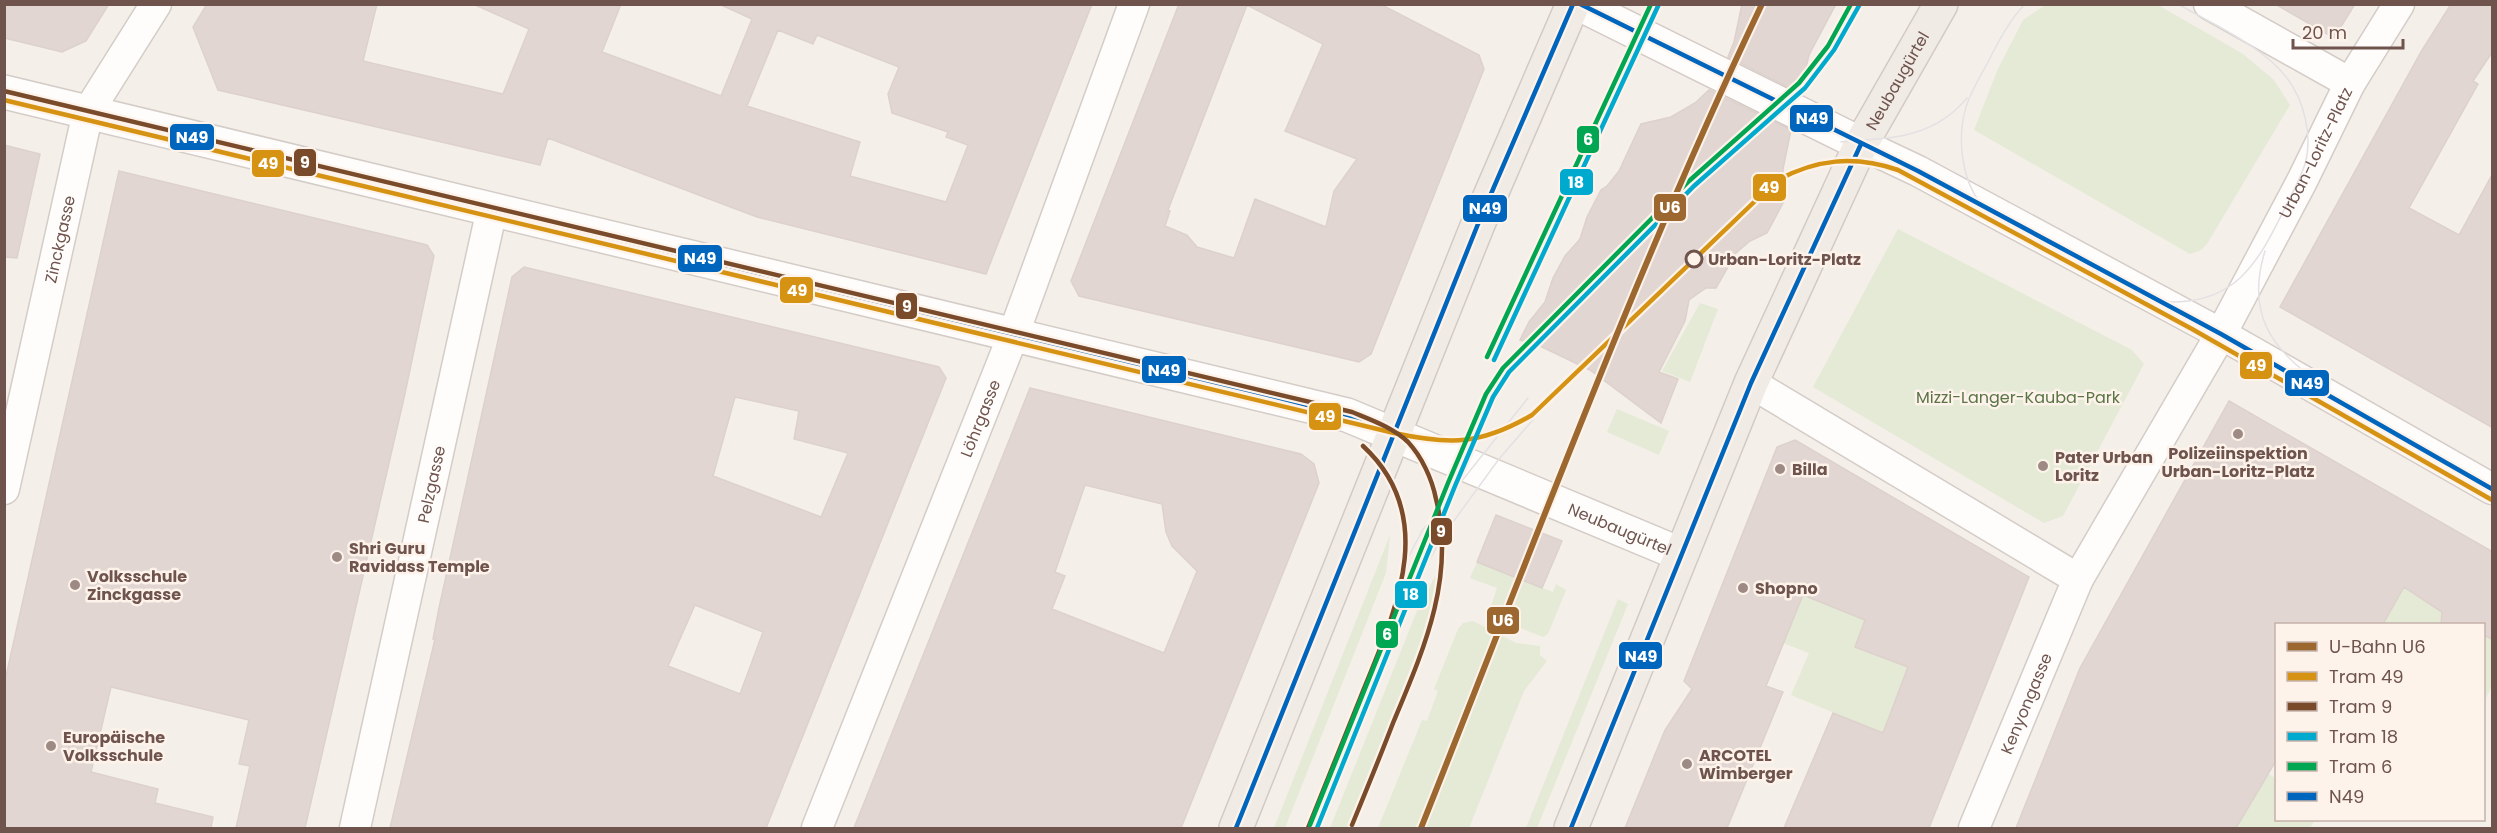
<svg xmlns="http://www.w3.org/2000/svg" width="2497" height="833" font-family="Poppins,sans-serif">
<rect width="100%" height="100%" fill="#f5efe9"/>
<!-- green -->
<path fill="#e4ead5" d="M2045,5H2158L2243,54L2274,80L2290,105L2207,244L2201,250L2190,254L1974,130L1997,71L2023,20Z
M1898,229L2132,350L2144,364L2063,516L2044,523L1813,387Z
M1700,303L1718,309L1690,382L1662,371Z
M1617,409L1669,431L1659,455L1607,432Z
M1390,535L1386,573L1285,828H1274Z
M1477,562L1553,592L1556,584L1566,590L1548,634L1543,637L1488,615L1497,588L1470,578Z
M1436,575L1442,576L1438,605L1427,637L1351,828H1330L1419,606Z
M2407,582L2448,607L2443,624H2383Z
M1800,594L1830,606L1868,613L1855,647L1908,667L1890,736L1791,695L1809,653L1783,643Z
M1618,599L1628,604L1537,828H1526Z
M1473,621L1516,643L1540,646V655L1547,661L1524,691L1469,828H1378L1422,720L1427,721L1438,691L1434,689L1458,629L1463,623Z
M2484,635L2492,640V686L2484,702Z
M2268,774L2276,778V820H2315L2310,828H2236Z"/>
<!-- building -->
<path fill="#e1d6d2" stroke="#ddd1cc" stroke-width="1.5" fill-rule="evenodd" d="M4,4H109L86,41L62,52L4,38Z
M207,4H377L363,61L503,94L529,29L473,4H621L602,52L721,96L752,19L719,4H1092L986,274L757,217L548,138L540,165L218,90L193,27ZM778,30L813,44L817,35L899,67L888,94L892,113L948,132L946,137L968,145L946,202L850,176L860,142L747,106Z
M1179,4H1380L1479,55L1484,69L1371,354L1359,362L1079,296L1071,281ZM1247,5L1323,44L1285,131L1357,159L1334,191L1326,227L1255,199L1234,258L1197,247L1187,235L1165,226L1170,211L1168,210Z
M1742,4H1836L1809,55L1800,93L1728,57L1734,42Z
M2275,4H2355L2334,38Z
M2451,4H2493V51L2473,81L2478,84L2409,208L2459,235L2493,173V428L2280,307L2421,52Z
M1709,90L1791,130L1783,169L1784,201L1767,233L1750,241L1736,253L1716,288H1706L1689,300L1685,321L1659,372L1678,379L1661,423L1590,370L1540,346L1520,340L1529,322L1545,302L1553,278L1565,256L1580,239L1587,217L1601,190L1607,186L1619,171L1641,124L1671,117L1695,103Z
M4,145L40,154L17,258L4,257Z
M119,171L427,245L434,256L404,398L305,828H236L250,766L239,764L249,720L111,687L91,772L158,789L155,803L213,817L211,828H4V685Z
M524,267L939,367L946,378L766,828H390L435,639H433L439,608L512,277ZM735,397L799,411L794,439L848,453L821,517L713,476ZM695,605L763,632L740,694L668,666Z
M1030,388L1301,454L1314,464L1319,483L1181,828H854ZM1085,485L1162,504L1166,532L1172,546L1197,571L1164,653L1052,609L1065,576L1055,572Z
M2229,401L2493,552V640L2484,635V624H2441L2442,612L2404,587L2383,624H2277V759L2236,828H2016L2080,668Z
M1795,440L2029,577L1929,828H1784L1833,713L1883,733L1908,667L1855,647L1865,620L1803,595L1766,686L1783,692L1727,828H1625L1665,730L1692,689L1684,681L1777,447Z
M1496,515L1562,541L1542,588L1477,562Z"/>
<g fill="none" stroke-linecap="round" stroke-linejoin="round">
<!-- minor casing -->
<g stroke="#d4ccc7" stroke-width="33">
<g id="minor">
<path d="M2209,4L2350,83"/>
<path d="M1861,144L1918,171L2221,334L2492,489"/>
<path d="M1751,383L2078,579"/>
<path id="s1" d="M4,489L88,112L156,4"/>
<path id="s2" d="M355,828L492,209"/>
<path id="s3" d="M817,828L1014,333L1134,4"/>
<path id="s4" d="M1974,828L2078,579L2221,334L2302,181L2350,83L2399,4"/>
</g>
</g>
<!-- tertiary casing -->
<g stroke="#d4ccc7" stroke-width="36">
<g id="tertiary">
<path id="s5" d="M4,92L1347,415L1680,554"/>
</g>
</g>
<!-- secondary casing -->
<g stroke="#d4cac6" stroke-width="36">
<path id="secondary" d="M1579,4L1861,144"/>
</g>
<!-- primary casing -->
<g stroke="#d3cac6" stroke-width="36">
<g id="primary">
<path d="M1236,828L1478,224L1573,4"/>
<path id="s6" d="M1571,828L1751,383L1861,144L1941,4"/>
</g>
</g>
<!-- minor -->
<use href="#minor" stroke="#fefdfc" stroke-width="30"/>
<!-- tertiary -->
<use href="#tertiary" stroke="#fefdfc" stroke-width="33"/>
<!-- secondary -->
<use href="#secondary" stroke="#fefdfc" stroke-width="33"/>
<!-- primary -->
<use href="#primary" stroke="#f1ebe5" stroke-width="33"/>
<!-- tram -->
<path stroke="#e3e1e3" stroke-width="1.5" d="M1844,32L1854,4
M1841,142C1890,138 1933,139 1967,98
M2020,236C2006,227 1992,217 1981,204C1961,179 1957,137 1966,107C1971,91 1980,77 1988,62C1998,42 2009,21 2025,4
M2265,251C2246,312 2270,349 2320,383
M2116,288C2154,307 2206,309 2240,278C2260,259 2272,234 2284,210C2291,195 2300,180 2305,164C2313,137 2304,100 2287,78C2263,46 2212,24 2178,4
M1408,558L1422,531L1528,398
M1417,581L1445,533L1499,459L1550,400"/>
<!-- bus-1 casing -->
<g stroke="#fdf3ea" stroke-width="9">
<path id="bus-1" d="M1580,4L1918,171L2221,334L2492,489
M4,92L1252,391L1347,415L1393,434
M1236,828L1478,224L1573,4
M1571,828L1751,383L1861,144"/>
</g>
<!-- bus-1 -->
<use href="#bus-1" stroke="#0065bd" stroke-width="4.5"/>
<!-- tram-1 casing -->
<g stroke="#fdf3ea" stroke-width="9">
<path id="tram-1" d="M4,100L1394,433C1450,445 1481,445 1532,415L1776,181C1816,159 1854,155 1898,170L2192,329L2492,500"/>
</g>
<!-- tram-2 casing -->
<g stroke="#fdf3ea" stroke-width="9">
<path id="tram-2" d="M4,91L1352,412C1371,420 1392,427 1408,442C1422,457 1432,479 1436,499C1456,578 1423,651 1393,723C1380,757 1366,791 1352,825
M1308,828C1326,784 1343,740 1361,696C1394,614 1441,518 1363,446"/>
</g>
<!-- tram-3 casing -->
<g stroke="#fdf3ea" stroke-width="9">
<path id="tram-3" d="M1494,360L1659,4
M1317,828L1455,486L1493,397L1509,372L1694,186L1805,88L1834,50L1860,4"/>
</g>
<!-- tram-4 casing -->
<g stroke="#fdf3ea" stroke-width="9">
<path id="tram-4" d="M1487,357L1651,4
M1310,825L1448,483L1486,394L1503,368L1689,181L1799,83L1828,46L1851,4"/>
</g>
<!-- tram-1 -->
<use href="#tram-1" stroke="#d59213" stroke-width="4.5"/>
<!-- tram-2 -->
<use href="#tram-2" stroke="#7a4b2a" stroke-width="4.5"/>
<!-- tram-3 -->
<use href="#tram-3" stroke="#00a9ce" stroke-width="4.5"/>
<!-- tram-4 -->
<use href="#tram-4" stroke="#00a651" stroke-width="4.5"/>
<!-- metro-1 casing -->
<g stroke="#fdf3ea" stroke-width="10">
<path id="metro-1" d="M1421,828C1531,552 1634,273 1762,4"/>
</g>
<!-- metro-1 -->
<use href="#metro-1" stroke="#9d6830" stroke-width="6"/>
</g>
<!-- markers -->
<circle fill="#fdf3ea" stroke="#6f544d" stroke-width="3" cx="1694" cy="259" r="8"/>
<g fill="#9e8a84" stroke="#fdf3ea" stroke-width="2">
<circle cx="2238" cy="434" r="6"/>
<circle cx="2043" cy="466" r="6"/>
<circle cx="1780" cy="469" r="6"/>
<circle cx="337" cy="557" r="6"/>
<circle cx="75" cy="585" r="6"/>
<circle cx="1743" cy="588" r="6"/>
<circle cx="51" cy="746" r="6"/>
<circle cx="1687" cy="764" r="6"/>
</g>
<g text-anchor="middle" dominant-baseline="central" stroke-width="5" stroke-linejoin="round" paint-order="stroke">
<!-- street labels -->
<g font-size="16" fill="#6f544d" stroke="#fdf3ea">
<text stroke="none"><textPath href="#s6" startOffset="816">Neubaugürtel</textPath></text>
<text stroke="none"><textPath href="#s4" startOffset="758">Urban-Loritz-Platz</textPath></text>
<text stroke="none"><textPath href="#s1" startOffset="256">Zinckgasse</textPath></text>
<text stroke="none"><textPath href="#s3" startOffset="441">Löhrgasse</textPath></text>
<text stroke="none"><textPath href="#s2" startOffset="352">Pelzgasse</textPath></text>
<text stroke="none"><textPath href="#s5" startOffset="1677">Neubaugürtel</textPath></text>
<text stroke="none"><textPath href="#s4" startOffset="135">Kenyongasse</textPath></text>
</g>
<!-- stop labels -->
<g font-size="16" font-weight="bold" fill="#6f544d" stroke="#fdf3ea" text-anchor="start">
<text x="1708" y="259">Urban-Loritz-Platz</text>
</g>
<!-- park labels -->
<g font-size="16" fill="#5a7446" stroke="#fdf3ea">
<text x="2018" y="397">Mizzi-Langer-Kauba-Park</text>
</g>
<!-- poi labels -->
<g font-size="16" font-weight="bold" fill="#6f544d" stroke="#fdf3ea" text-anchor="start">
<text x="2238" y="453" text-anchor="middle">Polizeiinspektion<tspan x="2238" dy="18">Urban-Loritz-Platz</tspan></text>
<text x="2055" y="457">Pater Urban<tspan x="2055" dy="18">Loritz</tspan></text>
<text x="1792" y="469">Billa</text>
<text x="349" y="548">Shri Guru<tspan x="349" dy="18">Ravidass Temple</tspan></text>
<text x="87" y="576">Volksschule<tspan x="87" dy="18">Zinckgasse</tspan></text>
<text x="1755" y="588">Shopno</text>
<text x="63" y="737">Europäische<tspan x="63" dy="18">Volksschule</tspan></text>
<text x="1699" y="755">ARCOTEL<tspan x="1699" dy="18">Wimberger</tspan></text>
</g>
</g>
<g stroke="#fdf3ea" stroke-width="2">
<rect x="1789" y="104" width="45" height="29" rx="6" fill="#0065bd"/>
<rect x="169" y="123" width="46" height="28" rx="6" fill="#0065bd"/>
<rect x="1576" y="125" width="24" height="29" rx="6" fill="#00a651"/>
<rect x="293" y="148" width="24" height="29" rx="6" fill="#7a4b2a"/>
<rect x="251" y="149" width="34" height="29" rx="6" fill="#d59213"/>
<rect x="1559" y="168" width="35" height="28" rx="6" fill="#00a9ce"/>
<rect x="1752" y="173" width="35" height="29" rx="6" fill="#d59213"/>
<rect x="1653" y="193" width="34" height="29" rx="6" fill="#9d6830"/>
<rect x="1462" y="194" width="46" height="29" rx="6" fill="#0065bd"/>
<rect x="677" y="244" width="46" height="29" rx="6" fill="#0065bd"/>
<rect x="779" y="276" width="35" height="28" rx="6" fill="#d59213"/>
<rect x="895" y="292" width="23" height="28" rx="6" fill="#7a4b2a"/>
<rect x="2239" y="351" width="34" height="29" rx="6" fill="#d59213"/>
<rect x="1141" y="355" width="46" height="29" rx="6" fill="#0065bd"/>
<rect x="2284" y="369" width="46" height="28" rx="6" fill="#0065bd"/>
<rect x="1308" y="402" width="34" height="29" rx="6" fill="#d59213"/>
<rect x="1430" y="517" width="23" height="29" rx="6" fill="#7a4b2a"/>
<rect x="1394" y="580" width="34" height="29" rx="6" fill="#00a9ce"/>
<rect x="1486" y="606" width="34" height="29" rx="6" fill="#9d6830"/>
<rect x="1375" y="620" width="24" height="29" rx="6" fill="#00a651"/>
<rect x="1618" y="641" width="45" height="29" rx="6" fill="#0065bd"/>
</g>
<g font-size="16" text-anchor="middle" font-weight="bold" fill="#fff">
<text x="1812" y="124">N49</text>
<text x="192" y="143">N49</text>
<text x="1588" y="145">6</text>
<text x="305" y="168">9</text>
<text x="268" y="169">49</text>
<text x="1576" y="188">18</text>
<text x="1769" y="193">49</text>
<text x="1670" y="213">U6</text>
<text x="1485" y="214">N49</text>
<text x="700" y="264">N49</text>
<text x="797" y="296">49</text>
<text x="907" y="312">9</text>
<text x="2256" y="371">49</text>
<text x="1164" y="376">N49</text>
<text x="2307" y="389">N49</text>
<text x="1325" y="422">49</text>
<text x="1441" y="537">9</text>
<text x="1411" y="600">18</text>
<text x="1503" y="626">U6</text>
<text x="1387" y="640">6</text>
<text x="1641" y="662">N49</text>
</g>
<!-- border -->
<rect width="2497" height="833" fill="none" stroke="#6f544d" stroke-width="12"/>
<!-- legend -->
<rect x="2275" y="623" width="210" height="198" fill="#fdf3ea" stroke="#c4b3ab" stroke-width="1.5"/>
<rect x="2287" y="642" width="30" height="9" fill="#9d6830" stroke="#c4b3ab" stroke-width="1.5"/>
<text x="2329" y="653" font-size="18" fill="#6f544d">U-Bahn U6</text>
<rect x="2287" y="672" width="30" height="9" fill="#d59213" stroke="#c4b3ab" stroke-width="1.5"/>
<text x="2329" y="683" font-size="18" fill="#6f544d">Tram 49</text>
<rect x="2287" y="702" width="30" height="9" fill="#7a4b2a" stroke="#c4b3ab" stroke-width="1.5"/>
<text x="2329" y="713" font-size="18" fill="#6f544d">Tram 9</text>
<rect x="2287" y="732" width="30" height="9" fill="#00a9ce" stroke="#c4b3ab" stroke-width="1.5"/>
<text x="2329" y="743" font-size="18" fill="#6f544d">Tram 18</text>
<rect x="2287" y="762" width="30" height="9" fill="#00a651" stroke="#c4b3ab" stroke-width="1.5"/>
<text x="2329" y="773" font-size="18" fill="#6f544d">Tram 6</text>
<rect x="2287" y="792" width="30" height="9" fill="#0065bd" stroke="#c4b3ab" stroke-width="1.5"/>
<text x="2329" y="803" font-size="18" fill="#6f544d">N49</text>
<!-- scale -->
<path d="M2293 39v9h110v-9" fill="none" stroke="#6f544d" stroke-width="3"/>
<text x="2302" y="39" font-size="18" fill="#6f544d" stroke="#fdf3ea" stroke-width="4.5" paint-order="stroke">20 m</text>
</svg>
